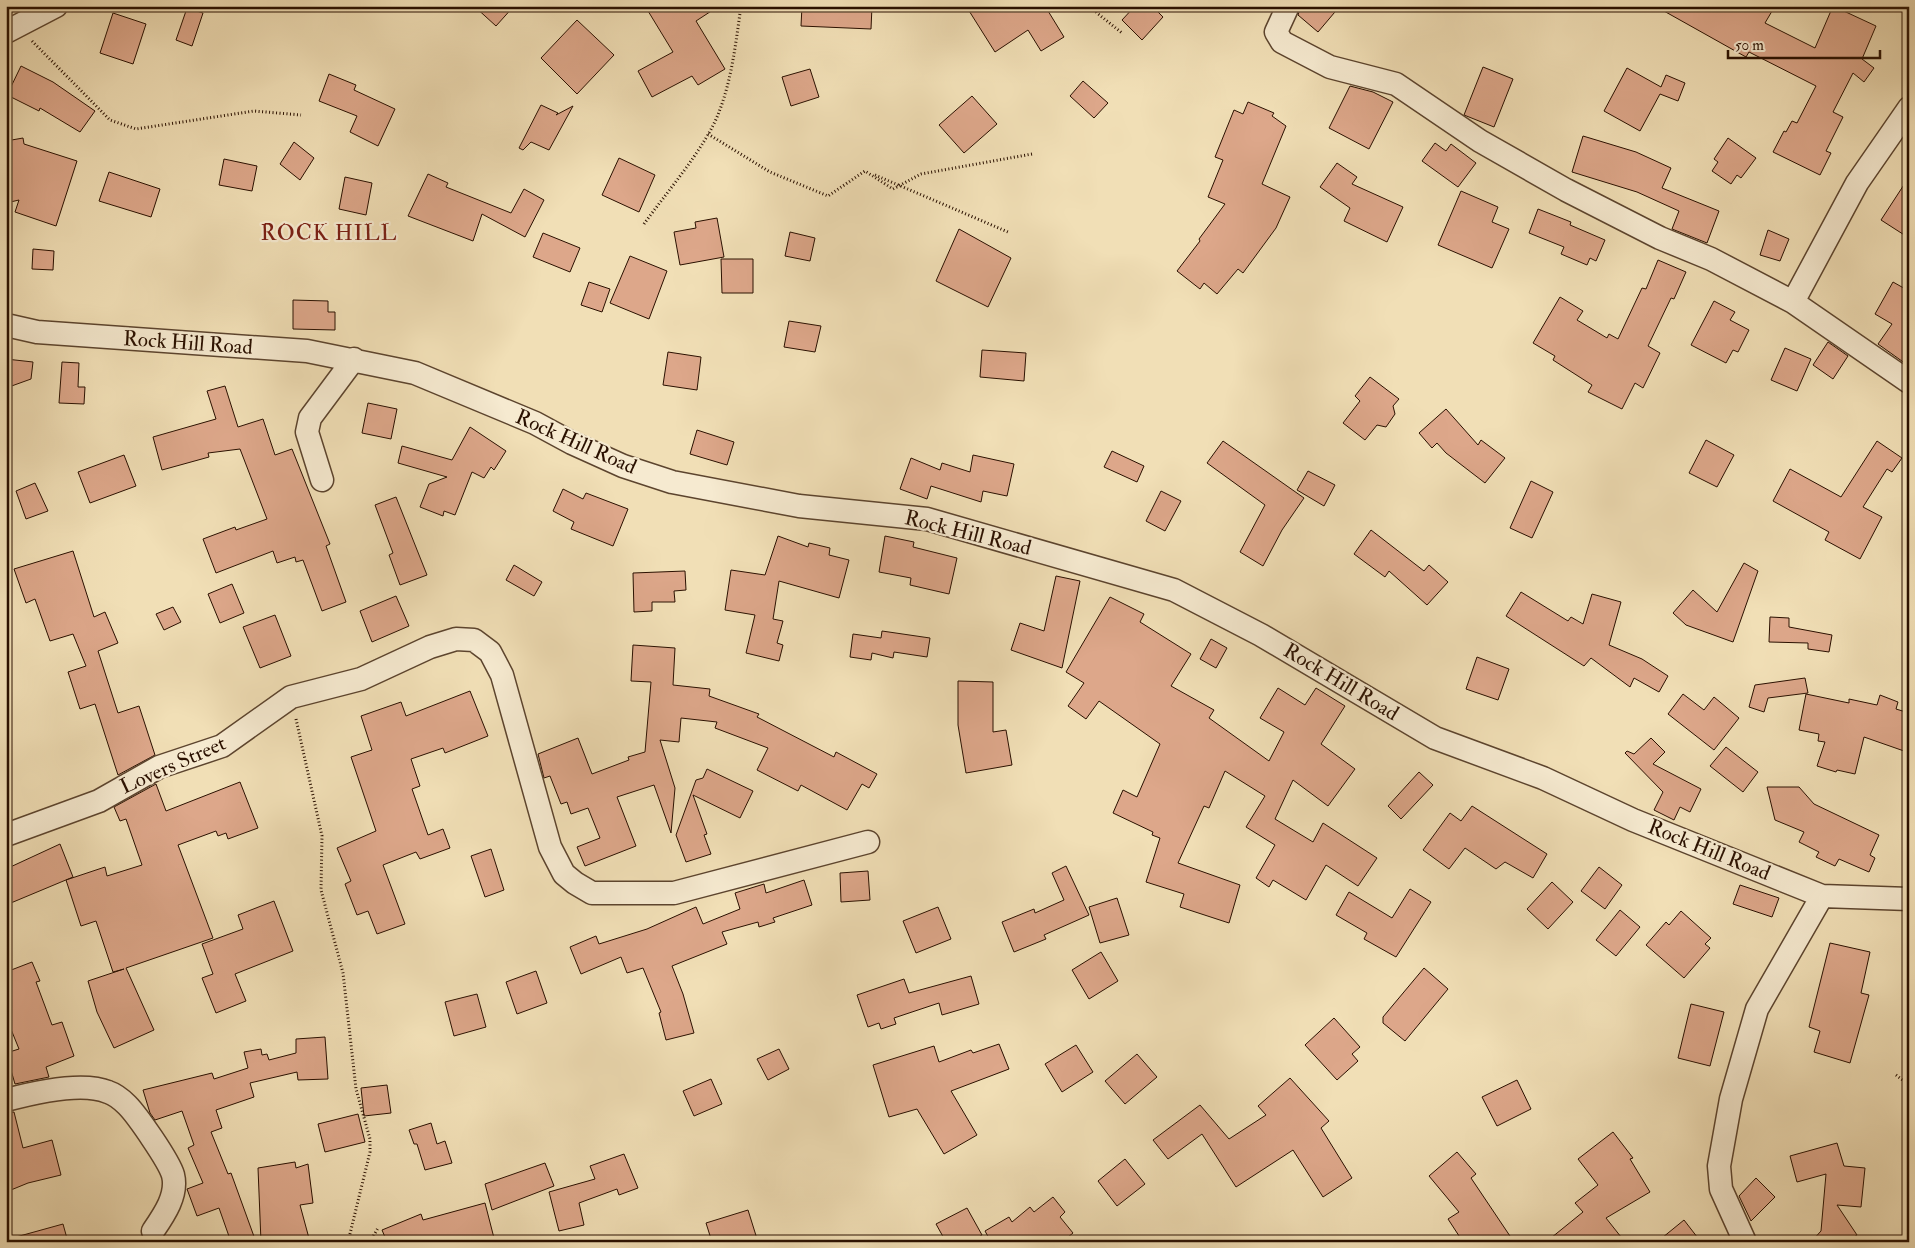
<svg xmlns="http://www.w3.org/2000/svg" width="1915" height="1248" font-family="'IM FELL Double Pica',serif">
<rect width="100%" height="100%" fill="#f1dfb6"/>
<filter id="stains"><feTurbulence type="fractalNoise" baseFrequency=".004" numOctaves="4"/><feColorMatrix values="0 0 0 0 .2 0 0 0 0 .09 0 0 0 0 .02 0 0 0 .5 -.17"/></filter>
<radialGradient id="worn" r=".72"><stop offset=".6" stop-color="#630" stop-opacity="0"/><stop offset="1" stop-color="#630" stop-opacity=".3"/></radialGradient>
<!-- building -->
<path fill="#dda78a" stroke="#2a1000" d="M474,6H514L496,26Z
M645,6H719L696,21L725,69L698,85L692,76L652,97L638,71L673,52Z
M802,6H872L871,29L801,26Z
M966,6H1045L1064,37L1041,51L1028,30L995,52Z
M1135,6H1152L1163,17L1142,40L1122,20Z
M1301,6H1340L1318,32L1298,15Z
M1655,6H1775L1765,23L1815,48L1833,6L1876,26L1862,59L1874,68L1864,82L1853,73L1833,112L1843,117L1826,151L1831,153L1820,175L1773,152L1784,131L1786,132L1792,121L1797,123L1816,86L1749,52L1746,57Z
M187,8L203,13L192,46L176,40Z
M113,13L146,24L133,64L100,53Z
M577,20L614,55L577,94L541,58Z
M21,66L53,82L95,111L80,132L40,108L39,111L7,95Z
M1483,67L1513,79L1494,127L1464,115Z
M1627,68L1661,87L1666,75L1685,83L1678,101L1660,94L1640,131L1604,111Z
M810,69L819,97L791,106L782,77Z
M329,74L356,85L354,90L395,109L378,146L350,132L357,116L319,101Z
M1083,81L1108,103L1094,118L1070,96Z
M1350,86L1373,92L1393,102L1369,149L1329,128Z
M972,96L997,124L964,153L939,125Z
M1248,102L1274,113L1272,116L1286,126L1262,184L1290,197L1276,228L1243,273L1238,269L1217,294L1204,283L1200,289L1177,271L1200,241L1199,239L1225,204L1208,197L1223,160L1215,157L1234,110L1243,114Z
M541,105L558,113L556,115L573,106L549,150L531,142L523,150L519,148Z
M1583,136L1636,152L1671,168L1662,188L1719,211L1707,243L1672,229L1679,211L1637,192L1572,172Z
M23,138L24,144L77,161L56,226L15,212L19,200L6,203V141Z
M1728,138L1756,158L1741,178L1737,175L1731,184L1712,171L1718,162L1714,159Z
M294,142L314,158L300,180L280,164Z
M1435,143L1446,151L1451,144L1476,163L1458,187L1422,161Z
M619,158L655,175L639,212L602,195Z
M224,159L257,166L252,191L219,185Z
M1337,163L1357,177L1352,184L1403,207L1387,242L1344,221L1350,208L1320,187Z
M109,172L160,189L151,217L99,201Z
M428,174L448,183L446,187L511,213L524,189L544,200L525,237L482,214L473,241L408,216Z
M345,177L372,183L366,215L339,209Z
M1909,177V238L1881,220Z
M1461,191L1498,207L1492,222L1509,229L1492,268L1438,245Z
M1538,209L1571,222L1570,225L1605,240L1596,261L1590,258L1587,265L1561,254L1564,247L1529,233Z
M717,218L724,257L680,265L674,232L696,228L695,222Z
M959,229L1011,258L988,307L936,281Z
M1768,230L1789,239L1780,261L1760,255Z
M790,232L815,238L810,261L785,256Z
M543,233L580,248L570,272L533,257Z
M33,249L54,251L53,270L32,269Z
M630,256L667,271L649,319L610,303Z
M721,259H753V293H722Z
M1658,260L1686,272L1674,299L1671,298L1648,346L1660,353L1643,388L1635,383L1622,409L1588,392L1592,385L1553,360L1555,356L1533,343L1560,297L1583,311L1577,320L1607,338L1609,334L1618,339L1642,288L1646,289Z
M589,282L610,289L602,312L581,305Z
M1893,282L1909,291V360L1906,364L1878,344L1892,324L1875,314Z
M293,300L328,301V312H335V330L293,329Z
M1714,301L1735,312L1730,320L1749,330L1738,352L1733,350L1726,363L1691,345Z
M789,321L821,326L815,352L784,347Z
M1828,342L1848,356L1833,379L1813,365Z
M1785,348L1811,359L1797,391L1771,380Z
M982,350L1026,353L1024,381L980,377Z
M668,352L701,357L697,390L663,385Z
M6,359L33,362L31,379L6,388Z
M62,362L79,363L78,387H85L84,404L59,403Z
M1370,377L1399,399L1393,406L1395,414L1386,427L1377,425L1365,440L1343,423L1360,401L1355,396Z
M225,386L238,427L263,419L275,455L292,449L330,544L326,546L346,602L322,611L303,560L296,562L295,557L277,563L273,551L216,573L203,539L235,527L236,530L267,519L240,449L208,453L209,457L162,470L153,437L216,419L207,391Z
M368,403L397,409L391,439L362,433Z
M1446,409L1478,445L1481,440L1505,458L1485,483L1446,453L1437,443L1432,448L1419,433Z
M470,427L506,451L494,470L491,467L484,478L472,472L455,515L444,511L443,516L420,507L429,484L447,477L398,463L402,446L452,460Z
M697,430L734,442L727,465L690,454Z
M1706,440L1734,455L1717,487L1689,473Z
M1223,441L1304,498L1282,530L1263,566L1240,552L1265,505L1207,463Z
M1877,441L1902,458L1892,472L1887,469L1863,507L1882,517L1860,559L1825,540L1829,532L1773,501L1790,469L1841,497Z
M1112,451L1144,466L1137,482L1104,467Z
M124,455L136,486L90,503L78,472Z
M973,455L1014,464L1007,496L983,491L981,502L931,486L927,499L900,489L911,458L940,470L942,463L970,472Z
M1308,471L1335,485L1324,506L1297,490Z
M1531,481L1553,492L1532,538L1510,528Z
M35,483L48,511L26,519L16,491Z
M563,489L583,499L586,493L628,509L613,546L571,529L574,522L553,511Z
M1161,491L1181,501L1165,531L1146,521Z
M396,497L427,575L400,585L389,555L393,553L375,505Z
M1371,530L1424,571L1429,565L1448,582L1427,605L1389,571L1385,577L1354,554Z
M778,536L808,547L809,543L830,548L829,555L849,560L839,598L779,581L773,619L783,621L777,643L783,645L779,661L746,653L755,615L725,610L731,570L765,575Z
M885,536L914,542L913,547L957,558L949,594L910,585L911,578L879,572Z
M73,551L94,617L105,612L118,643L98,651L118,713L139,706L155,755L118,775L95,704L80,709L68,672L86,666L73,634L50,641L35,599L26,603L14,569Z
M1744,563L1758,571L1733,642L1686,625L1673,613L1693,590L1717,612Z
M514,565L542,582L534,596L506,580Z
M685,571L686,590L674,591L675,602H652V611L634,612L633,573Z
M1056,576L1080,581L1062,668L1011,650L1020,623L1044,631Z
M232,584L244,613L220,623L208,594Z
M1521,592L1568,621L1571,617L1583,624L1592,594L1621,602L1609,645L1642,659L1668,676L1659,692L1634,678L1630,687L1591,658L1584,666L1506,616Z
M396,596L409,626L372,642L360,611Z
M1110,597L1144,614L1140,622L1191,654L1171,686L1214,710L1209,718L1269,761L1284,732L1260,718L1278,688L1305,705L1316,688L1345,706L1321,744L1355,769L1328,806L1293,780L1275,819L1313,842L1323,823L1377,858L1358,886L1326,865L1306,900L1273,880L1269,887L1256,878L1275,845L1246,827L1265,796L1225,771L1209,808L1204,806L1178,863L1240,885L1229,923L1180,907L1184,894L1146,882L1160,838L1152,835L1153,832L1113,813L1123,790L1137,797L1160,744L1099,701L1086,719L1068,706L1084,683L1066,672Z
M173,607L181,622L164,630L156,614Z
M275,615L291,656L260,668L243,627Z
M1770,617L1789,618V627L1832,635L1829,652L1808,649V643L1769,642Z
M882,631L930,638L927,657L894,652L893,658L872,653L871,660L850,657L853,634L881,638Z
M1211,639L1227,648L1216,668L1200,659Z
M633,645L675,648L673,685L710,689L709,696L759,714L757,717L834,757L836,752L877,774L869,788L862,784L847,810L801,785L798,791L757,770L768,748L715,728L717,722L681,718L679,742L660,740L675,788L671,833L654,785L617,797L636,846L585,866L577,847L600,838L588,808L571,814L567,802L561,804L550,776L544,778L538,754L578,738L592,774L629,760L628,757L645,752L651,682L631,681Z
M1477,657L1509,669L1498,700L1466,689Z
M1805,678L1808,693L1768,698L1764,712L1749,707L1755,685Z
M958,681L993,682V732L1006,730L1012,765L966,773L958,725Z
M470,691L488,736L445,753L443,748L411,759L420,786L412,789L428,835L443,829L450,848L420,859L416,852L383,865L405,924L377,934L368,911L357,915L345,884L351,881L337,848L376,831L351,757L372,750L361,716L401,702L406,716Z
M1683,694L1704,710L1714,697L1739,718L1714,750L1668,714Z
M1806,694L1849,703V699L1877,705L1880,695L1898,702L1896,709L1909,713V735L1904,751L1864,737L1855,774L1837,770L1836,772L1817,766L1825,742L1818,741L1819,734L1799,730Z
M1651,738L1665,752L1653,764L1701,789L1690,812L1680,807L1674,820L1654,810L1663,792L1625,753L1627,751L1634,754Z
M1726,747L1758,772L1743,792L1710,766Z
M707,769L753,791L740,818L693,795L707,834L704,835L711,854L686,862L676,835L696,780L703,778Z
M1419,772L1433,785L1401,819L1388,806Z
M240,782L258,828L228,839L226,833L218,836L216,831L178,845L213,938L126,968L154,1030L114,1048L97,1012L88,981L124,969L113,972L96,921L81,926L66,880L105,867L107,876L142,865L126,819L120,821L114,807L156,784L166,811Z
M1767,787H1799L1814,804L1879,835L1870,855L1875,858L1869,872L1839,859L1835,866L1816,857L1819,852L1799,842L1804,832L1775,820Z
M1472,806L1547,854L1533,878L1505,862L1496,869L1465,848L1449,869L1423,850L1450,813L1461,821Z
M60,844L73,877L6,905V869Z
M491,849L504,890L485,897L471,856Z
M1066,866L1089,915L1044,935L1046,939L1014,952L1002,922L1034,909L1035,913L1064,900L1052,873Z
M1599,867L1622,885L1605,909L1581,891Z
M868,871L870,900L841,902L840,873Z
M804,880L812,905L773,918L775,922L759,927L758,922L722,932L727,944L672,966L683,994L694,1033L666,1040L659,1013L661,1012L643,968L627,973L621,957L581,974L570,947L596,936L599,944L647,929L696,907L703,924L740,909L735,893L764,884L766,893Z
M1552,882L1573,902L1548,929L1527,909Z
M1740,885L1779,898L1772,917L1733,904Z
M1410,889L1431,902L1396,957L1364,939L1367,933L1336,915L1349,892L1392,918Z
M1117,898L1129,935L1100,943L1089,907Z
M274,901L293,951L235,974L246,1001L216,1013L202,978L213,974L202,944L243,929L238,915Z
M938,907L951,939L916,953L903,921Z
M1620,910L1640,927L1616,956L1596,940Z
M1681,911L1711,938L1705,944L1710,948L1684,978L1646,945L1666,922L1669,925Z
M1830,943L1870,952L1861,993L1869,995L1850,1063L1814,1052L1820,1031L1809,1027Z
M1101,952L1118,981L1089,999L1072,970Z
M32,962L40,981L36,982L52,1025L62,1022L74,1056L46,1067L49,1077L15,1084L6,1053L19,1049L6,1017V972Z
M1424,968L1448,989L1405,1041L1383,1023V1017Z
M536,971L547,1003L517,1014L506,982Z
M971,976L979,1004L942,1015L939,1003L894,1018L896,1024L881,1029L879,1023L868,1027L857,995L904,979L909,993Z
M477,994L486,1027L454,1036L445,1002Z
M1691,1004L1724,1012L1710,1066L1678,1058Z
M1334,1018L1360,1047L1352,1054L1358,1061L1337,1080L1305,1045Z
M325,1037L328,1079L298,1080L297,1072L250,1083L254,1097L216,1110L222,1128L211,1132L228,1174L231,1173L256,1242H231L219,1208L197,1216L187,1189L203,1183L188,1148L194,1145L182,1111L155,1120L150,1113L143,1090L212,1073L214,1079L248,1068L244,1052L261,1049L262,1055L267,1054L269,1060L296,1053V1039Z
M999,1044L1009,1069L951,1091L977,1135L944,1154L917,1109L889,1117L873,1065L934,1046L939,1062L971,1050L973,1053Z
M1076,1045L1093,1072L1062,1092L1045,1064Z
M779,1049L789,1069L768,1080L757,1059Z
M1137,1054L1157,1077L1125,1104L1105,1081Z
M1290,1078L1329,1121L1321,1128L1352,1178L1323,1197L1293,1150L1236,1187L1202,1134L1168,1159L1153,1140L1200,1105L1229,1139L1266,1115L1258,1106Z
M711,1079L722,1104L694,1116L683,1091Z
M1517,1080L1531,1109L1497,1126L1482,1097Z
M387,1085L391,1113L364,1116L361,1088Z
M14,1112L23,1148L52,1140L61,1175L28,1183L6,1192V1113Z
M358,1114L365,1142L325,1152L318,1124Z
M431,1123L437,1144L445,1141L452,1163L425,1170L417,1144H414L409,1130Z
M1613,1132L1633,1158L1630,1159L1650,1192L1606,1218L1625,1242H1546L1583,1212L1575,1203L1598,1185L1578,1159Z
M1837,1143L1844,1166L1865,1168L1861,1207L1837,1205L1857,1235L1846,1242H1811L1821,1231L1826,1174L1797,1182L1790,1156Z
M1457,1152L1476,1174L1471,1178L1514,1242H1463L1448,1219L1459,1212L1429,1176Z
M624,1154L638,1188L619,1195L617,1189L579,1203L584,1225L559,1231L549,1192L595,1179L590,1166Z
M1125,1159L1145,1184L1117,1206L1098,1181Z
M295,1162L296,1168L308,1164L313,1203L300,1205L310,1242H261L258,1168Z
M545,1163L554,1186L492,1210L485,1184Z
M1756,1178L1775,1197L1751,1221L1739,1196Z
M1053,1197L1065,1212L1060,1217L1073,1233L1062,1242H991L985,1231L1009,1217L1012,1222L1030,1207L1034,1212Z
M485,1203L494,1238L481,1242H387L382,1230L421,1214L423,1220Z
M967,1208L982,1235L970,1242H946L936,1224Z
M748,1210L758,1242H712L706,1223Z
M1684,1220L1701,1242H1657Z
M63,1224L68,1242H16V1237Z"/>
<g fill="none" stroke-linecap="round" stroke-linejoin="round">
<!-- minor casing -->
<g stroke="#5c442e" stroke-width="25">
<path id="minor" d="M1288,6L1276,32L1282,42L1330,67L1396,84L1480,141L1566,190L1660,238L1711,259L1793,302L1909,382
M6,32L56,6
M1793,302L1857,183L1909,108
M6,325L37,332L307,351L415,373L535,423L572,443L623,466L672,482L799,506L927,519L1174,590L1261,635L1435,738L1543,778L1633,820L1822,896L1909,899
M322,480L307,432L310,418L354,359
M6,835L99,801L159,767L222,746L291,697L361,679L430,647L456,639L474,640L490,652L502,675L550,847L564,874L575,883L592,893H674L868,842
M6,1100C32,1093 82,1081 108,1092C114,1094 122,1100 127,1105C137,1115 169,1161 173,1175C178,1195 164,1215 153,1231
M1745,1242L1721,1189L1719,1166L1731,1099L1757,1009L1822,896"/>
</g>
<!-- path -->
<path stroke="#2a1000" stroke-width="3" stroke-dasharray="1 2.5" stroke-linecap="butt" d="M1092,6L1097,13L1122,33
M32,41L110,120L136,129L254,111L301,115
M708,134L770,172L828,196L865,171L893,189L921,174L1032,154
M875,175L1008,232
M644,224C666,193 706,147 719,112C732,79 736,41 741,6
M296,719L322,836L321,890L343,973L356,1089L370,1139V1152L348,1242
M1896,1075L1909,1085
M370,1242L378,1228"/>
<!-- minor -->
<use href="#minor" stroke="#f6ead0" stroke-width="22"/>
</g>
<g text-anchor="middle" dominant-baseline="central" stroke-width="4.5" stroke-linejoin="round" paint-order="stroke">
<!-- street labels -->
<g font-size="21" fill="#2a1000" stroke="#f6ead0">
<text transform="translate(188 343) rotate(4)">Rock Hill Road</text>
<text transform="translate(576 442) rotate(24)">Rock Hill Road</text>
<text transform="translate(968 533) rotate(14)">Rock Hill Road</text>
<text transform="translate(1341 682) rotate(31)">Rock Hill Road</text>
<text transform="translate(173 765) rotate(-24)">Lovers Street</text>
<text transform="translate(1709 850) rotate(22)">Rock Hill Road</text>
</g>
<!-- neighbourhood labels -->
<g font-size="22" letter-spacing="1" fill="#7a1f14" stroke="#f6ead0">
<text x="329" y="233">ROCK HILL</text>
</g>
</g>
<!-- margin -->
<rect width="1915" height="1248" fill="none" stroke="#f1dfb6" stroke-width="25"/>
<rect x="8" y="8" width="1900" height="1233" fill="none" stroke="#2a1000" stroke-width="2.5"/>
<rect x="12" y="12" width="1890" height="1223" fill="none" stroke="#2a1000"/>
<!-- scale -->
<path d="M1728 50v8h152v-8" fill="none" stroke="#2a1000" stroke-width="2.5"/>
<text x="1735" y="50" font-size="15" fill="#2a1000" stroke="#f6ead0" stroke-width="4" paint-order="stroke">50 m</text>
<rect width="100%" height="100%" filter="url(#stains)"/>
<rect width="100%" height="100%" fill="url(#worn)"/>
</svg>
